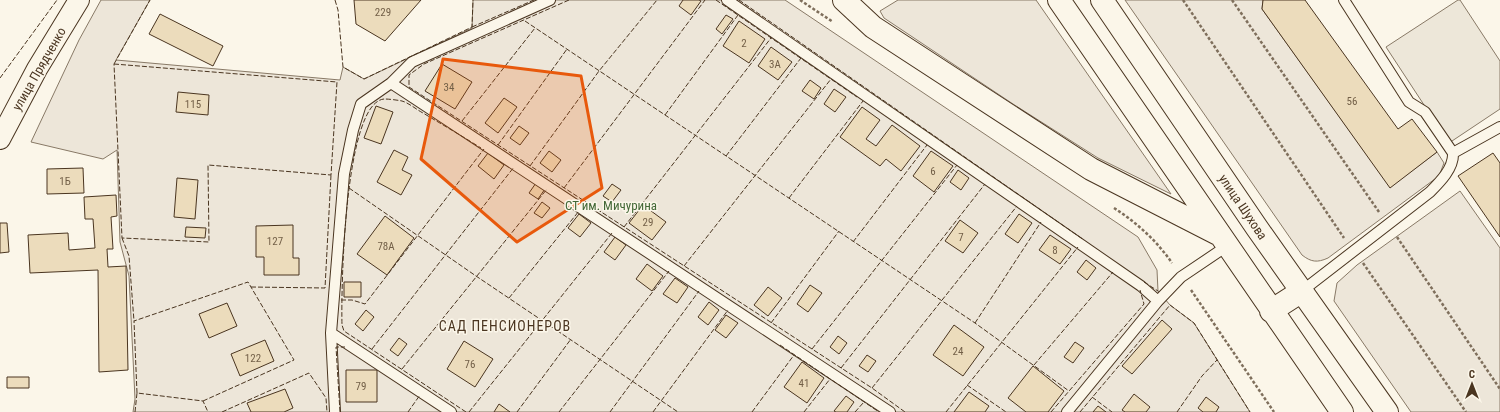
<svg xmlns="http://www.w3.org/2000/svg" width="1500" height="412" font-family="'Roboto Condensed',sans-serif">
<rect width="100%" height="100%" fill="#fbf6e9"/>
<!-- green -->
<path fill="#ede6d9" stroke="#887966" d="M101,0H150L116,60L340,80L343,67L364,79L472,28L473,0H785L1138,237L1157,270L1158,291L1170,305L1194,323L1250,412H133L135,399L129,276L120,242L117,150L103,159L31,142L79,40Z
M898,0H1036L1171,194L1098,158L1013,104L884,18L880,11Z
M1125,0H1263L1262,9L1390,187L1437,152L1444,163L1439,176L1328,258C1317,263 1311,262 1302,255Z
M1460,191L1500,248V412H1411L1334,301L1337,283L1357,265Z"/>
<!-- parking -->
<path fill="#ede7d9" stroke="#887966" d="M1458,0H1460L1500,61V109L1449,143L1386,47Z"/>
<!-- building -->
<path fill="#ecdcbc" stroke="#4a3520" d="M354,0H421L385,41L356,24Z
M683,0H699L701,1L691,15L679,6Z
M1263,0H1305L1398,129L1412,119L1437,152L1390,188L1262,9Z
M160,14L223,46L213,66L149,34Z
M726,15L733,19L722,34L716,29Z
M739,21L765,39L749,63L723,46Z
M771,47L792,62L778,80L758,66Z
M442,64L472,82L455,109L425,91Z
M810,80L821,88L814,99L802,91Z
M834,89L846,97L835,112L824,104Z
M178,92L209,95L208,115L176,112Z
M504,98L517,107L498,133L485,123Z
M376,106L393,112L381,144L364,138Z
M862,107L880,120L866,139L876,146L892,125L920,146L901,171L886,159L880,166L840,137Z
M519,126L529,133L520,145L510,138Z
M394,150L408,157L402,170L412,175L401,195L377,182Z
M549,151L561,160L552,172L540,163Z
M931,151L953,166L934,192L913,176Z
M488,153L504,165L494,179L478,166Z
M1493,153L1500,163V237L1458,176Z
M83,168L84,193L47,194V169Z
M958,170L969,178L961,190L950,182Z
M177,178L198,180L195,219L174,217Z
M536,183L545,189L538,199L529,193Z
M612,184L621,190L612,202L603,196Z
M116,195L117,216L111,217L113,249H107L108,267L126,266L128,370L99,372L98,270L30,273L28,235L68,233L69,250L95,248L93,219H85L84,197Z
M542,202L550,208L542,218L534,213Z
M643,205L666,222L652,240L629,223Z
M579,214L591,223L580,237L568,228Z
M1019,214L1032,223L1018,243L1005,234Z
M385,216L414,238L387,275L357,254Z
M960,220L978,233L963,253L945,241Z
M0,223H7L9,252L0,253Z
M293,225V258H299V275H264V257H256V226Z
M186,227L206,228L205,238L185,237Z
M1050,235L1071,249L1060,264L1039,250Z
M615,237L626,245L615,260L604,252Z
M1086,260L1096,268L1087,280L1077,272Z
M647,264L663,276L652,291L636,279Z
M675,278L688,287L677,303L663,294Z
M344,282H361V297H344Z
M810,285L822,293L808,312L797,304Z
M768,287L782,298L768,316L754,305Z
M709,302L719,310L708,325L698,317Z
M227,303L237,326L209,338L199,314Z
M366,310L374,317L363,331L355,324Z
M726,315L738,323L726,338L715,330Z
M1162,320L1172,329L1132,374L1122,366Z
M954,325L984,347L963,376L933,355Z
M838,336L847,343L839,354L830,347Z
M399,338L407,344L398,356L390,350Z
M265,340L274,361L240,376L231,354Z
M464,341L493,359L475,387L447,369Z
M1075,342L1084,348L1073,363L1064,357Z
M867,355L876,361L868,372L859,366Z
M802,362L824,378L807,403L784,387Z
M1033,366L1064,391L1048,412H1026L1008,398Z
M346,370H377V402H346Z
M7,377H29V388H7Z
M285,389L293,408L284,412H251L247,403Z
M969,392L989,406L985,412H954Z
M1134,394L1150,407L1146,412H1125L1122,410Z
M846,396L854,402L847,412H836L834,411Z
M1206,397L1219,407L1216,412H1203L1198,408Z
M499,404L510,412H494Z
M1098,406L1106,412H1093Z"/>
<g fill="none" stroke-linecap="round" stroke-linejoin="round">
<!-- service casing -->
<g stroke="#4a3520" stroke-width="12">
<path id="service" d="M727,0L1141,286L1158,301
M1344,0L1409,102L1425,112L1453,153
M391,83L890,412
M1302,291L1430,192C1440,182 1454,168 1453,153L1500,127
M331,333L451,412
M335,412L331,333L344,174L353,130L361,104L391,83L412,62L550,0
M1067,412L1158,301L1181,277L1227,246"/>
</g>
<!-- minor casing -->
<g stroke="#4a3520" stroke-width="22">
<path id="minor" d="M0,139L37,69L79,0"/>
</g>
<!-- secondary casing -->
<g stroke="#4a3520" stroke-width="24">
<path id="secondary" d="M844,0L873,27L1091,169L1218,234
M1059,0L1342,412
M1102,0L1257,228L1387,412
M1271,311L1302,291"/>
</g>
<!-- path -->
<path stroke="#7f6f5c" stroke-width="2.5" stroke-dasharray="3 2" stroke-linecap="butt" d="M800,0L833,22
M1183,0L1344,238
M1232,0L1379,212
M1114,208C1136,222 1157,241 1172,263
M1397,237L1500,389
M1363,263L1466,412
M1191,290L1274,412"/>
<!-- service -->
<use href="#service" stroke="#fbf6e9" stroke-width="10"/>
<!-- minor -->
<use href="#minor" stroke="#fbf6e9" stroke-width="20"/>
<!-- secondary -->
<use href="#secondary" stroke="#fbf6e9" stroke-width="22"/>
<!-- fence -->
<path stroke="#4a3520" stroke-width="1" stroke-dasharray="5 2" stroke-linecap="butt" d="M335,0L338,10L343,67L364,79L472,27L473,0
M569,0L424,64L409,75V87L872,388L905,412
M716,0L857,97
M739,0L1084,240
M525,21L975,323L1069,391
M472,27L534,0
M114,64L337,82L331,175L208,165L209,242L122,238Z
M114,64L150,0
M0,78L57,0
M665,115L738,15
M462,121L535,28
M498,145L567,49
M726,156L801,58
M530,166L599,71L657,0
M349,188L476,276L678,412
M564,188L705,0
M789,198L863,101
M624,227L771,38
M122,238L129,256L134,321
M853,242L927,145
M684,266L831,79
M1144,282L1158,291
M251,287L325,288L331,175
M509,298L579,211
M341,300H352L365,304L484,149
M771,323L839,231
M975,323L1041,222
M780,345L879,412
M372,349L514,167
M812,349L957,165
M1034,365L1113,272
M841,368L985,184
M402,369L547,189
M967,385L1006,412
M872,388L1017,206
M137,393L134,321L248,282L294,360L203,401
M1092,397L1112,412
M135,412L137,393L203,401L208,412
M222,412L309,373L326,398L327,412
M340,412L336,347H345
M408,412L420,395
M466,412L344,331L342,325C341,291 344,103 384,99C389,99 397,100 402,101C409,103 417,110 423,113C443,125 462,136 481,148
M469,412L612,233
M517,412L571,339
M559,412L669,271
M610,412L699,291
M653,412L728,310
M752,412L794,355
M804,412L830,379
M855,412L864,402
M946,412L1078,247
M1051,412L1144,304L1140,290
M1080,412L1170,305L1194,323L1250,412
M1177,412L1202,376L1217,360"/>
</g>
<!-- marked area -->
<path fill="#e8590c" fill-opacity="0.2" stroke="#e8590c" stroke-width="3" stroke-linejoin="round" d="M443,59L581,76L602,188L517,242L421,159Z"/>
<g text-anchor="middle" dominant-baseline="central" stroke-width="3" stroke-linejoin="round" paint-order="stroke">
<!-- number labels -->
<g font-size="11" fill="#725f47">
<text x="383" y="12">229</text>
<text x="744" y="43">2</text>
<text x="775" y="64">3А</text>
<text x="449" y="87">34</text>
<text x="1352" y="101">56</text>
<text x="193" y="104">115</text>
<text x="933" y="171">6</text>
<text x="65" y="181">1Б</text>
<text x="648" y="222">29</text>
<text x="961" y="237">7</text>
<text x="275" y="241">127</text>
<text x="386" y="246">78А</text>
<text x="1055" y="250">8</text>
<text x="958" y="351">24</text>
<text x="253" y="358">122</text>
<text x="470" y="364">76</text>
<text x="804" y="383">41</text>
<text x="361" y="386">79</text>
</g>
<!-- street labels -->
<g font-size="13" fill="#4a3520" stroke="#fbf6e9">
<text transform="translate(39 69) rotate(-60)">улица Прядченко</text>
<text transform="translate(1243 207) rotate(56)">улица Шухова</text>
</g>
<!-- park labels -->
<g font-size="13" fill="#436837" stroke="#fbf6e9">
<text x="611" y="205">СТ им. Мичурина</text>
</g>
<!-- neighbourhood labels -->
<g font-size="14" letter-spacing="1" fill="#4a3520" stroke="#fbf6e9">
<text x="505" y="326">САД ПЕНСИОНЕРОВ</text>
</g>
</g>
<!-- north arrow -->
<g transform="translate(1472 384)" stroke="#fbf6e9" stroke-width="3" paint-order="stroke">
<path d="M0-3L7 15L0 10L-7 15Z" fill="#4a3520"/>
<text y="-6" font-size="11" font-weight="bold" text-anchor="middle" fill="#4a3520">С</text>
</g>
</svg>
